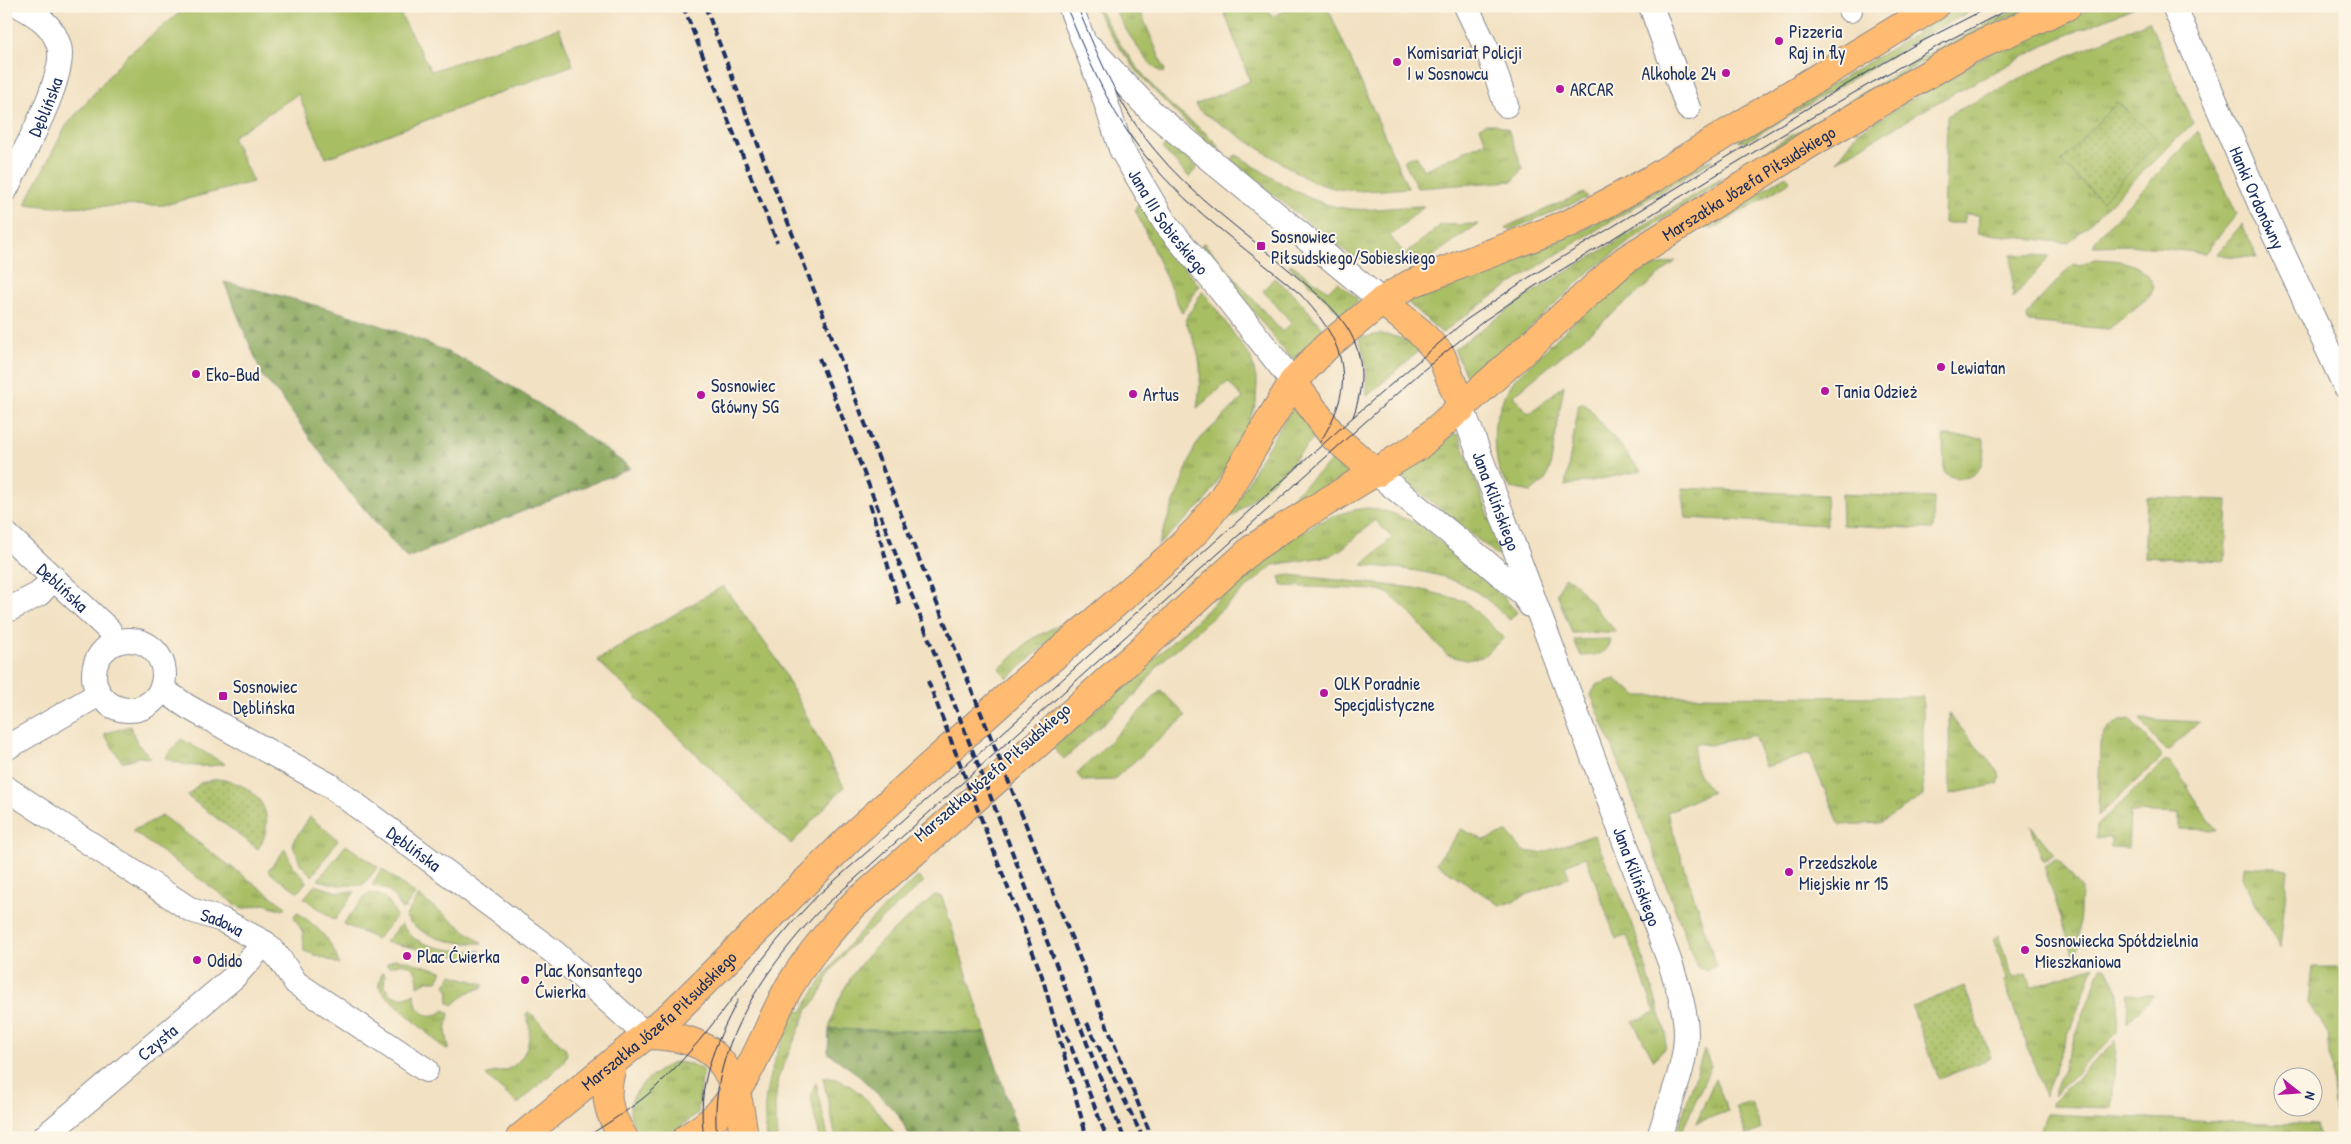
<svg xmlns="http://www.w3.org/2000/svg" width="2351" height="1144" font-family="'Patrick Hand',sans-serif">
<defs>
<pattern id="grass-tufts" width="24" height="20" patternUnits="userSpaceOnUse" patternTransform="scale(1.25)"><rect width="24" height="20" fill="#a8be63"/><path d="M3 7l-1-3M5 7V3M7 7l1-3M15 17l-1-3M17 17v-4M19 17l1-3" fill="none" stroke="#889b55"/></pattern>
<pattern id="forest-firs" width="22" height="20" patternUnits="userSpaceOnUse" patternTransform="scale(1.25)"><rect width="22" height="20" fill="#86a559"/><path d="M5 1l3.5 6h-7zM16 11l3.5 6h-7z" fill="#6d874d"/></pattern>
<pattern id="park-dots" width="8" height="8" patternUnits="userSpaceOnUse" patternTransform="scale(1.25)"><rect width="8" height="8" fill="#a8be63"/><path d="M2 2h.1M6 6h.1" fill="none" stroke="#889b55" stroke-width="1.8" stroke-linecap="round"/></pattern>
</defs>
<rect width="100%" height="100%" fill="#fcf5e5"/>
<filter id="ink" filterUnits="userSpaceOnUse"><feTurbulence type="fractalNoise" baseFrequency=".02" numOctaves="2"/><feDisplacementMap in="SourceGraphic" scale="10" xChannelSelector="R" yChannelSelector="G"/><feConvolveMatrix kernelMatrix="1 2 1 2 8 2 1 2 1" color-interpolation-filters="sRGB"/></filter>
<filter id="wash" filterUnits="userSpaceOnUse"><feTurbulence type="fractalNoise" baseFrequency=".0096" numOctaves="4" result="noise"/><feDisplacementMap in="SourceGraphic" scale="20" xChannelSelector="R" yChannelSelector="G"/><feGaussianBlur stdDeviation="1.12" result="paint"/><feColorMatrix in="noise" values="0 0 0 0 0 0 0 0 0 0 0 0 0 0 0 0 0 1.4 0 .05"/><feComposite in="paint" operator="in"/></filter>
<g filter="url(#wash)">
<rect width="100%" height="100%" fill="#f2e1c2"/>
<!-- grass -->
<path fill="url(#grass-tufts)" stroke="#627660" d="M1094,6H1098C1117,44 1143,78 1173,107C1190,123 1212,133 1223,154C1167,108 1129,70 1094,6Z
M1113,6H1138L1165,70L1164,73C1149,71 1120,21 1113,6Z
M1222,6H1267L1272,17L1295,6H1327L1408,188C1368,191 1339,196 1302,176L1199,110L1195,105L1250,81Z
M1962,6H1981L1936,29L1745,142L1738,141Z
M2023,6H2033C1935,52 1843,108 1751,164L1752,159L1930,53Z
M2097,6H2137L2053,41L1938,102L1837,161L1859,131L1996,49Z
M2149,21L2193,123L2069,243L1978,233L1979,215L1965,214L1963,223H1944L1947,116L2040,68Z
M1485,124H1496L1508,129L1523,169L1513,181L1417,188L1404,160L1416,155L1423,170L1486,142L1480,127Z
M2198,131L2237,214L2205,253L2129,245L2093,246L2097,238Z
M1167,145L1177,150L1198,167L1189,177L1162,148Z
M1237,155C1272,177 1308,205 1351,209C1375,211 1400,206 1424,206L1390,236L1405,254L1441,225L1478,224L1425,261L1401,267L1385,266L1356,258L1333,243L1232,161L1234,156Z
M1713,160C1621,216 1527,268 1442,333L1409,304V299L1524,256L1581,231L1707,161Z
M1786,176L1790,180L1788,183L1713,229L1707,228L1706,225L1708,222Z
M1722,178L1718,184L1644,231L1589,272L1474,380H1468L1454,349L1533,292Z
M1583,193L1587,196L1586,198L1510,230L1506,229L1508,226Z
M1140,203L1158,232L1199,286L1182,313L1135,209Z
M2242,224L2258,258L2216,255Z
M1204,243L1282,332L1292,323L1263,291L1274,278L1297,297L1324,330L1296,358H1290L1201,245Z
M2011,254L2050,256L2013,298Z
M2094,259C2118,260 2144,261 2154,287L2150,296L2109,329L2028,322L2027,316L2033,307L2073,264L2080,266Z
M1676,261L1513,396L1529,414L1564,385L1550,468L1545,481L1531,492L1511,488L1503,479L1498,466L1494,441L1495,423L1504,396L1515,379L1579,317L1634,272Z
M1291,264L1328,291L1337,282L1356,297L1358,301L1341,315L1315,288L1289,266Z
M1203,291L1251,358L1257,382L1256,403L1241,442L1205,502L1158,545L1194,449L1201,438L1243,398L1228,382L1197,408C1203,368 1202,357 1185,320Z
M1380,334C1396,336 1407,339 1420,350L1366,397C1369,375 1366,359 1359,338Z
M1584,403L1588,407L1641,471L1565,486L1579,404Z
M1292,409L1297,411L1316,436L1288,467L1231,518L1229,516L1261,458Z
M1454,434L1459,435L1501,549L1500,555L1496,554L1402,478V472Z
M1943,436L1984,438C1984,455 1984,477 1962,478C1955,478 1949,477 1944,472Z
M1336,457L1349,469L1346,476L1266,522L1264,521Z
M1682,488L1826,495L1827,525L1686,518Z
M1841,494L1934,498L1933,529L1842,525Z
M1369,508L1389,512L1420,525L1499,593L1517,612L1510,620C1499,611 1489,600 1478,593C1444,570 1401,569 1362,565L1392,538L1375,520L1343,548L1330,556L1273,565L1161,662L1138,692L1064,759L1053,748C1096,710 1138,672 1181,634C1231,589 1299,513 1369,508Z
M1289,575L1415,588L1465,601L1504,638L1482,657L1466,660L1447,655L1407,610L1389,594L1380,590L1283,586L1279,577Z
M1565,577L1572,580L1616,632L1572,633L1557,593Z
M723,586L776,658L844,787L791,844L597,660Z
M1084,611L1008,678L999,669L1032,639Z
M1611,639C1608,656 1595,655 1581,656L1574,640Z
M1615,679L1638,696L1923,697V796L1880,823L1840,825L1809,754L1765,767L1754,735L1709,745L1696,743C1689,763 1700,777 1712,792L1667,812L1716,966L1705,970L1697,967L1626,780L1591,695L1596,685Z
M1161,690L1186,716L1113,780L1083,781L1077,774Z
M1949,714L1999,773L2000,777L1998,784L1950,794Z
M2130,719L2161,754V758L2098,816L2100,743C2106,728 2114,721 2130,719Z
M2140,719L2199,722L2169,750L2164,749Z
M130,726L137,743L151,758L139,757L122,762L104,734Z
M181,739L225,764C203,768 186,767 165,758Z
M2164,762H2169L2188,785L2187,788L2216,830L2179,829V814L2130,812L2128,848L2111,847V838H2096L2097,826Z
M162,816L286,907L283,910L264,904L242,909L132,831Z
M310,817L338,840L312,876L301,865L292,843Z
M2031,826L2054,854L2043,862Z
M1461,829L1484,840L1507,832L1523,851L1541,853L1594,835L1633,925L1666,1034L1665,1047L1654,1060L1633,1022L1655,1012L1627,936L1616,939L1586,857L1565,865L1569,877L1501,906L1436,863Z
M346,845L378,867L363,885H338L318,880Z
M285,849L293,866L307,881L298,892L268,871Z
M2057,858L2081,888L2078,952L2073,954L2044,866Z
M2243,866L2288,869L2280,948L2242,880Z
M382,869L415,894L405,908L401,909C394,894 389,888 372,885Z
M918,877L924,882L850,947L831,971L818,998L808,1009L778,1078L775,1106L777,1138H767C758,1091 777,1051 796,1010L802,1012C833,956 870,919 918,877Z
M315,885L337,892H355L335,920L304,898Z
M368,893C384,894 391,902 396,917L377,939L343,924Z
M419,895V896L482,943C454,944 424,939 405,917Z
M935,895L942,897L986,1033L829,1029C847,961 885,939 935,895Z
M297,912C316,926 333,940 339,964L304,951L303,933L294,916Z
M401,924C405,929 409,935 415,939C432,949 461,952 481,951L471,957L456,956L385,942Z
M1998,935L2013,978L2026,974L2031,987L2094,966L2045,1096L2004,981L2008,980L1993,939Z
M395,959L404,960L442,971L437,981H427L418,986C419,968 407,958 390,967L386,964Z
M2101,967H2106L2119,993L2117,1033L2053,1096Z
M2313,967H2345V1114H2336L2328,1034L2309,1002Z
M382,972L385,974L384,985C390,998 402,1001 414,993L417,1007C425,1017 435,1018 444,1010L449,1013L446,1032L449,1049L446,1050L382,992L379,983Z
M452,975L483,984V987L467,993L453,1005L448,1002L449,992L445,985Z
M2128,994L2154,995L2127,1023Z
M529,1012L565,1048L567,1054L563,1063L518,1104L486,1076C492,1071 501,1072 508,1069C528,1060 534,1032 526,1014Z
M2116,1041L2112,1108L2051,1106V1103Z
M1704,1050L1711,1066L1679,1138H1675Z
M675,1062L691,1064L703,1070L698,1113C689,1121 677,1130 666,1135C644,1144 623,1121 632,1100C639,1083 660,1069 675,1062Z
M823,1078C853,1075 882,1116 897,1138H836Z
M1715,1079L1728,1111L1696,1123Z
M816,1083L827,1133L828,1138H820C817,1122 806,1097 816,1083Z
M1748,1102L1752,1104L1761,1129L1747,1136L1736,1107Z
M2046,1114L2316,1125L2321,1138H2038Z"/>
<!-- forest -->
<path fill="url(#forest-firs)" stroke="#506a5c" d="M224,282C293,298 361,316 427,343C501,374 567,422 631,468L407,558L344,486L281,397L263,377Z
M829,1029L986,1033L1020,1138H911L897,1113L856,1073L828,1053Z"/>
<!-- park -->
<path fill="url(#park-dots)" stroke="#627660" d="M2117,102L2159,141L2102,201L2061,162Z
M2147,497L2228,500L2225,561L2144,557Z
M217,779C255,782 281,813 258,849L187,796L200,783Z
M1964,986L1991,1058L1939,1079L1912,1007Z"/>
<!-- garden -->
<path fill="#a8be63" stroke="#627660" d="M188,6H396L431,71L559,28L573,65L326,158L298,94L232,137L253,182L164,205L53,207L25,204L66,126L125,57Z"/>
</g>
<g filter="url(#ink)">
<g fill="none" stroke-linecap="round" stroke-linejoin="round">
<!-- minor casing -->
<g stroke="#868890" stroke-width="26">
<g id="minor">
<path id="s1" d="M1070,6L1099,81L1121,149L1165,223L1222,292L1293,382"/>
<path d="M1466,6L1490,56L1506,105"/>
<path d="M1651,6L1688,108"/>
<path d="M1849,6L1850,10"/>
<path id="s2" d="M2174,6L2260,204L2345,386"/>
<path d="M1091,48L1152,112L1382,301"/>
<path id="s3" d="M6,189C20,159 68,75 59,46C53,25 38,16 20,6"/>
<path id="s4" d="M1462,408L1669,960C1677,984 1686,1009 1686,1034C1686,1069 1668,1105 1659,1138"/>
<path d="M1376,473L1481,558L1521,592L1530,605"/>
<path id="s5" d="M6,534L109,630L115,643"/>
<path d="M6,611L39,594L54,578"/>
<circle cx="129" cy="675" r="35"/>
<path id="s6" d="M162,689L188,707L329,785L555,953L646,1035"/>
<path d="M6,748L99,694"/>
<path id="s7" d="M6,788L191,910L222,920L265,943L279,958L296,983L426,1070"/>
<path id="s8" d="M43,1138L234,977L265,943"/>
</g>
</g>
<!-- major casing -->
<g stroke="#868890" stroke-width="30">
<g id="major">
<path d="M1382,301L1420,332L1441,355L1462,408"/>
<path d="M1293,382L1333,436L1376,473"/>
<path id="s9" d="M846,912L1045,737L1252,549L1283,528L1417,447L1625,260L1811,143L1971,49L2067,6"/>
<path d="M646,1035C721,1036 736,1069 744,1138"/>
<path d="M613,1062C604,1094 605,1109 624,1138"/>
<path id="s10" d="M520,1138L673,1013L853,835L1026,680L1172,555L1199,528L1222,499L1293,382L1326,347L1382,301L1410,284L1570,223L1652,179L1935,6"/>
<path d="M687,1138C697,1131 707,1125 715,1117C751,1081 765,1030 789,987C808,955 833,927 858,900"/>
</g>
</g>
<!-- minor -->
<use href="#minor" stroke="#fff" stroke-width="24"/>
<!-- major -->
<use href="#major" stroke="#febb71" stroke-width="28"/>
<!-- tram -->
<path stroke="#1b2f5e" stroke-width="1" d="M1066,6C1086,54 1106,104 1137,145C1180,204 1245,247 1300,294C1346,343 1358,383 1320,442
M1077,6C1098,56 1119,107 1154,149C1192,196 1243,231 1289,270C1310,288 1334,306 1348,329C1365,357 1364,387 1353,417
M585,1138C609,1122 635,1107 656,1087C717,1030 758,955 817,896L1024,714L1352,418L1466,320L1528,278L1849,83L1913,46L1991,6
M704,1138C696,1084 714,1046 738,1000
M717,1138C707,1051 762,973 818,912L1421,372L1485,320L1535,286C1692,191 1850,88 2015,6"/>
<!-- rail -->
<path stroke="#1b2f5e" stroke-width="4" stroke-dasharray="8 4" stroke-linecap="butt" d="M683,6L777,242
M705,6L876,452L1152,1138
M819,358L1124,1138
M870,504L900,607
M928,681L1042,976L1087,1138
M1087,1023L1143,1138
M1062,1024L1107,1138"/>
</g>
</g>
<!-- markers -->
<g fill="#b5179e" stroke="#fcf5e5" stroke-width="2">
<circle cx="1779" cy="41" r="5"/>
<circle cx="1397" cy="62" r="5"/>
<circle cx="1726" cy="73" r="5"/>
<circle cx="1560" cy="89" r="5"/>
<rect x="1256" y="241" width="10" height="10" rx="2.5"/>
<circle cx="1941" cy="367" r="5"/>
<circle cx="196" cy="374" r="5"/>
<circle cx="1825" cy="391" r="5"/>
<circle cx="1133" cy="394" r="5"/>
<circle cx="701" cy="395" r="5"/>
<circle cx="1324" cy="693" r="5"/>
<rect x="218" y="691" width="10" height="10" rx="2.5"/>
<circle cx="1789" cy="872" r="5"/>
<circle cx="2025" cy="950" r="5"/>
<circle cx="407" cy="956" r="5"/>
<circle cx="197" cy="960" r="5"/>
<circle cx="525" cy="980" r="5"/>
</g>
<g text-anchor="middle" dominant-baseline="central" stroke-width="4" stroke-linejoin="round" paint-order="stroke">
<!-- poi labels -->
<g font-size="18" fill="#1b2f5e" stroke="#fcf5e5" text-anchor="start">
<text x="1789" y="31">Pizzeria<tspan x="1789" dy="21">Raj in fly</tspan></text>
<text x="1407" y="52">Komisariat Policji<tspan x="1407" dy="21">I w Sosnowcu</tspan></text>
<text x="1716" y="73" text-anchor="end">Alkohole 24</text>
<text x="1570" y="89">ARCAR</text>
<text x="1271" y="236">Sosnowiec<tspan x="1271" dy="21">Piłsudskiego/Sobieskiego</tspan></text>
<text x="1951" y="367">Lewiatan</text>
<text x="206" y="374">Eko-Bud</text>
<text x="711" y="385">Sosnowiec<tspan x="711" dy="21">Główny SG</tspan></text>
<text x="1835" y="391">Tania Odzież</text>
<text x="1143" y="394">Artus</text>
<text x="1334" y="683">OLK Poradnie<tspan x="1334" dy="21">Specjalistyczne</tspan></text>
<text x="233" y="686">Sosnowiec<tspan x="233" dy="21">Dęblińska</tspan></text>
<text x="1799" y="862">Przedszkole<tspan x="1799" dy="21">Miejskie nr 15</tspan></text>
<text x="2035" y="940">Sosnowiecka Spółdzielnia<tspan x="2035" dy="21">Mieszkaniowa</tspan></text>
<text x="417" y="956">Plac Ćwierka</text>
<text x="207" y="960">Odido</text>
<text x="535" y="970">Plac Konsantego<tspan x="535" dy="21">Ćwierka</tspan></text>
</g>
<!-- street labels -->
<g font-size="18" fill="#1b2f5e" stroke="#fcf5e5">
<text stroke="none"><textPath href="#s3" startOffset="91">Dęblińska</textPath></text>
<text stroke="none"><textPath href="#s9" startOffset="1164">Marszałka Józefa Piłsudskiego</textPath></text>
<text stroke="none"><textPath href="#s2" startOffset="209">Hanki Ordonówny</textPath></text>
<text stroke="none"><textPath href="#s1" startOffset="239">Jana III Sobieskiego</textPath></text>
<text stroke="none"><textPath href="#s4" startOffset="99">Jana Kilińskiego</textPath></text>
<text stroke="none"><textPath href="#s5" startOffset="78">Dęblińska</textPath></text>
<text transform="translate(992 772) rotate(-41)">Marszałka Józefa Piłsudskiego</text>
<text stroke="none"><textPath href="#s6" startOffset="299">Dęblińska</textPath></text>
<text stroke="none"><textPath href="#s4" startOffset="500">Jana Kilińskiego</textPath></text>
<text stroke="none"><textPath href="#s7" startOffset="255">Sadowa</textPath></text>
<text stroke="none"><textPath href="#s10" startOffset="182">Marszałka Józefa Piłsudskiego</textPath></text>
<text stroke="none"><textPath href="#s8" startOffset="149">Czysta</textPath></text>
</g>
</g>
<!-- margin -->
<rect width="2351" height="1144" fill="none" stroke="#fcf5e5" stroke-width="25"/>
<!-- north arrow -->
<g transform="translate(2298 1092) rotate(107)"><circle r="24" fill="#fcf5e5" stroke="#a2a6af"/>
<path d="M0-4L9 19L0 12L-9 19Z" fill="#b5179e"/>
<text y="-8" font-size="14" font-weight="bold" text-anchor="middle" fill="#1b2f5e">N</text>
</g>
</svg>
